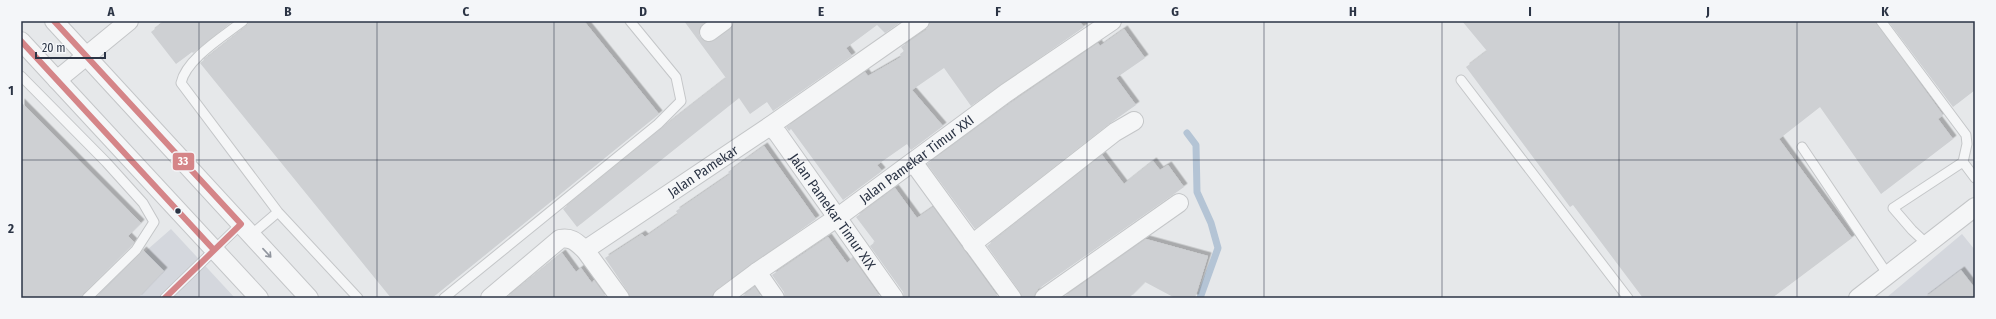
<svg xmlns="http://www.w3.org/2000/svg" width="1996" height="319" font-family="'Fira Sans Condensed',sans-serif">
<defs>
<filter id="shadow"><feDropShadow dx="3.5" dy="-3.5" stdDeviation="0" flood-color="#0004"/></filter>
</defs>
<rect width="100%" height="100%" fill="#e6e8ea"/>
<!-- built -->
<path fill="#d4d7dd" d="M171,229L235,298H92Z
M1962,234L1975,250V298H1886Z"/>
<g fill="none" stroke-linecap="round" stroke-linejoin="round">
<!-- stream -->
<path stroke="#b4c4d5" stroke-width="7" d="M1187,133L1196,145L1197,192L1211,223L1218,248L1200,298"/>
</g>
<!-- building -->
<path fill="#ced0d3" filter="url(#shadow)" d="M165,21H233L193,53L192,52L176,64L151,32Z
M249,21H584L659,114L432,298H391L200,63L247,26Z
M684,21H706L700,27L699,34L701,38L710,42L730,29L734,21H902L885,33L877,25L846,48L852,56L773,111L767,102L750,114L739,98L577,227L563,209L667,124L726,78Z
M930,21H1079L1084,27L971,106L944,68L912,90L943,126L911,150L907,144L877,165L882,171L843,200L791,129L789,131L786,127L865,72L868,76L901,57L900,54L904,51L901,47L926,30Z
M1462,21H1875L1943,115L1938,119L1953,139L1881,194L1820,107L1779,139L1852,238L1772,298H1643L1573,205L1570,207L1466,67L1487,51Z
M1888,21H1975V90L1953,107Z
M1124,29L1145,58L1116,78L1136,105L1109,124L975,229L927,164L1012,102L1098,43L1100,46Z
M21,102L141,223L128,236L134,242L131,246L83,294L81,298H21Z
M764,146L816,219L716,290L712,298H630L628,292L605,258L642,234L645,237L678,214L676,211L730,174L728,172Z
M1102,155L1124,184L1153,161L1160,170L1168,165L1184,187L1038,289L1034,298H1022L1020,292L987,246Z
M895,188L917,218L933,207L999,298H904L903,292L870,246L875,242L856,217Z
M828,237L847,263L853,258L881,298H785L784,292L772,275Z
M1146,239L1208,256L1195,298H1175L1145,282L1129,298H1062Z
M143,250L164,271L138,298H96Z
M562,253L576,272L581,268L592,283L594,280L607,298H506Z
M1961,270L1975,288V298H1924Z
M755,287L762,298H740Z"/>
<g fill="none" stroke-linecap="round" stroke-linejoin="round">
<!-- lane casing -->
<g stroke="#c4c6c8" stroke-width="11">
<path id="lane" d="M243,21C224,36 186,59 181,83L278,212L358,298
M1881,21L1966,135L1967,144L1963,162L1975,178
M21,76L106,162L143,203L154,222L136,250L87,298
M1461,80L1628,298
M1802,147L1888,275
M251,235L278,212
M1928,245L1912,230L1893,208L1963,162
M165,298L241,224
M444,298L658,124L681,101L676,77L630,21"/>
</g>
<!-- street casing -->
<g stroke="#c4c6c8" stroke-width="20">
<g id="street">
<path d="M54,21L309,298"/>
<path d="M709,32L724,21"/>
<path d="M21,41L259,298"/>
<path d="M57,80L129,21"/>
<path id="s1" d="M770,126L778,134L894,298"/>
<path d="M913,162L1012,298"/>
<path d="M972,244L1115,132L1134,121"/>
<path d="M585,250L620,298"/>
<path d="M757,272L775,298"/>
<path id="s2" d="M490,298L560,239C572,237 576,242 585,250L770,126L920,21"/>
<path id="s3" d="M722,298L757,272L838,217L1006,93L1112,21"/>
<path d="M1044,298L1179,203"/>
<path d="M1858,298L1975,207"/>
</g>
</g>
<!-- lane -->
<use href="#lane" stroke="#f5f6f7" stroke-width="9"/>
<!-- street -->
<use href="#street" stroke="#f5f6f7" stroke-width="18"/>
<!-- bus-1 casing -->
<g stroke="#f4f6f9" stroke-width="9">
<path id="bus-1" d="M54,21L241,224L165,298
M21,41L214,250"/>
</g>
<!-- bus-1 -->
<use href="#bus-1" stroke="#d58588" stroke-width="6"/>
</g>
<!-- one-way arrows -->
<defs><path id="oneway-shaft" d="M-6 0H5M1.5-3L5.5 0L1.5 3" fill="none" stroke-width="1.6" stroke-linecap="round" stroke-linejoin="round"/></defs>
<use stroke="#90959e" href="#oneway-shaft" transform="translate(267 253) rotate(47)"/>
<!-- grid -->
<path fill="none" stroke="#2b3445" stroke-width="1" stroke-opacity="0.55" d="M199,21V298M377,21V298M554,21V298M732,21V298M909,21V298M1087,21V298M1264,21V298M1442,21V298M1619,21V298M1797,21V298M21,160H1975"/>
<!-- markers -->
<circle fill="#2b3445" stroke="#f4f6f9" stroke-width="1.5" cx="178" cy="211" r="3.5"/>
<g text-anchor="middle" dominant-baseline="central" stroke-width="3" stroke-linejoin="round" paint-order="stroke">
<!-- street labels -->
<g font-size="14" fill="#2b3445" stroke="#f4f6f9">
<text stroke="none"><textPath href="#s3" startOffset="239">Jalan Pamekar Timur XXI</textPath></text>
<text stroke="none"><textPath href="#s2" startOffset="262">Jalan Pamekar</textPath></text>
<text stroke="none"><textPath href="#s1" startOffset="106">Jalan Pamekar Timur XIX</textPath></text>
</g>
</g>
<rect stroke="#f4f6f9" stroke-width="1.5" x="172" y="152" width="23" height="19" rx="4" fill="#d58588"/>
<g font-size="11" text-anchor="middle" font-weight="bold" fill="#fff">
<text x="183" y="165">33</text>
</g>
<!-- border -->
<rect width="1996" height="319" fill="none" stroke="#f4f6f9" stroke-width="44"/>
<!-- scale -->
<path d="M36 52v6h69v-6" fill="none" stroke="#2b3445" stroke-width="2"/>
<text x="42" y="52" font-size="12" fill="#2b3445" stroke="#f4f6f9" stroke-width="3" paint-order="stroke">20 m</text>
<rect x="22" y="22" width="1952" height="275" fill="none" stroke="#2b3445" stroke-width="1.5"/>
<g font-size="13" text-anchor="middle" font-weight="bold" fill="#2b3445">
<text x="111" y="16">A</text>
<text x="288" y="16">B</text>
<text x="466" y="16">C</text>
<text x="643" y="16">D</text>
<text x="821" y="16">E</text>
<text x="998" y="16">F</text>
<text x="1175" y="16">G</text>
<text x="1353" y="16">H</text>
<text x="1530" y="16">I</text>
<text x="1708" y="16">J</text>
<text x="1885" y="16">K</text>
<text x="11" y="95">1</text>
<text x="11" y="233">2</text>
</g>
</svg>
